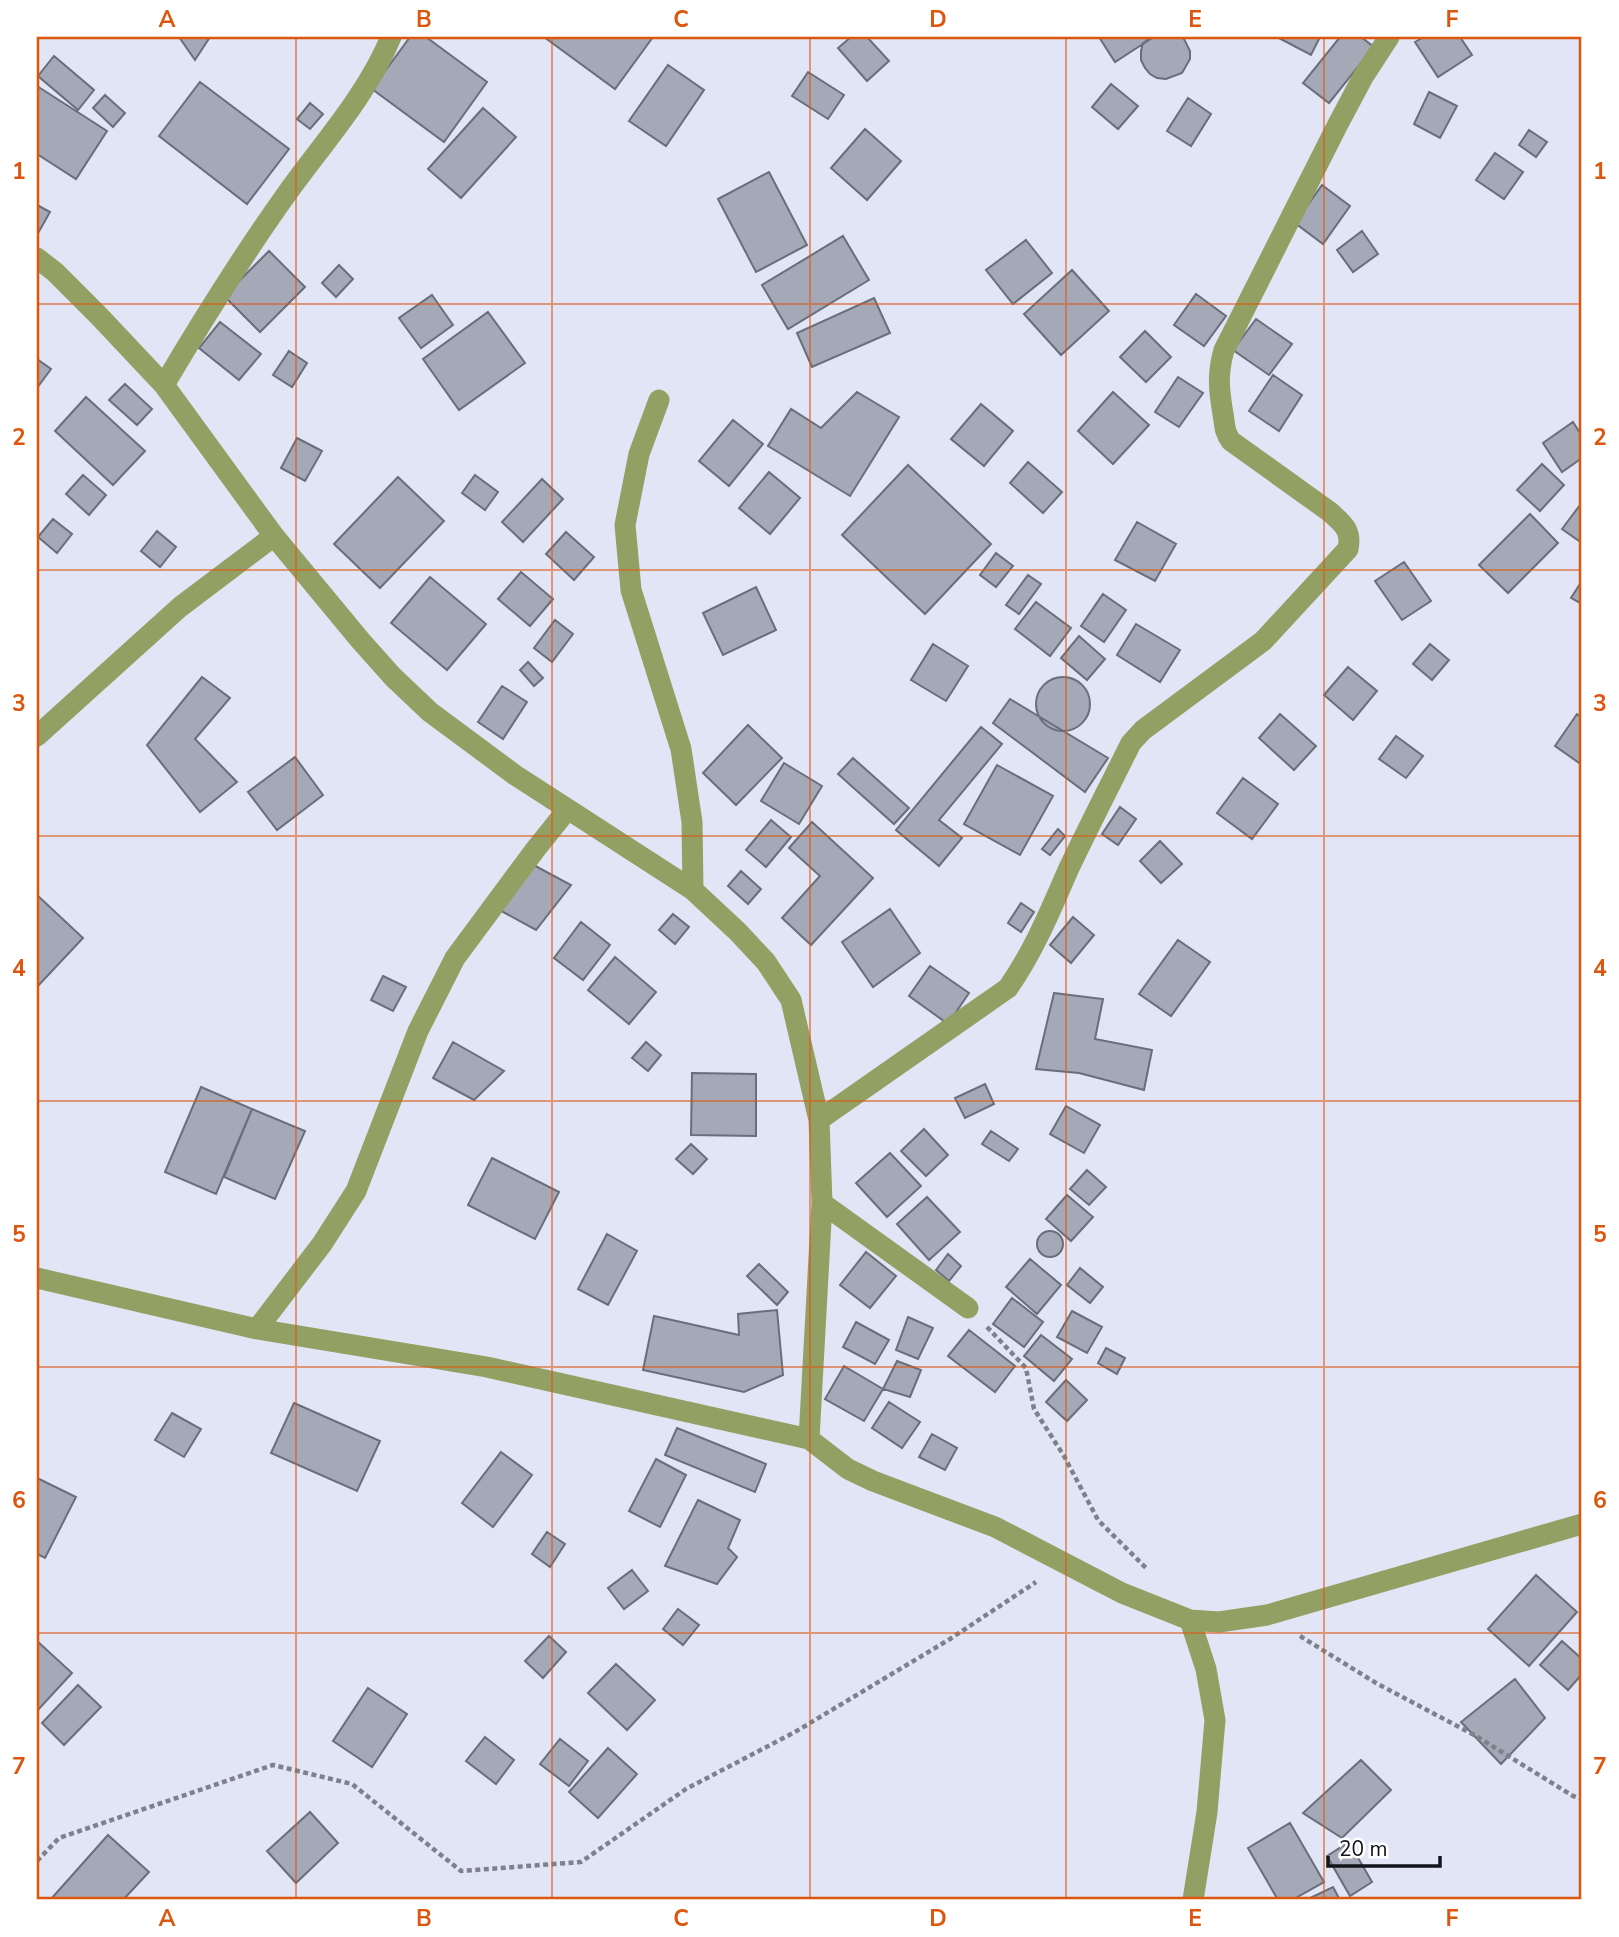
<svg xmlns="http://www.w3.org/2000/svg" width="1619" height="1937" font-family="'Nunito Sans',sans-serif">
<rect width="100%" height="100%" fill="#e2e5f5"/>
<!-- building -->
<path fill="#a5a8b7" stroke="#6a6d7b" stroke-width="2" d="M179,37H210L195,60Z
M410,37H426L487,82L444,142L372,89Z
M544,37H653L615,89Z
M851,37H867L889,61L867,81L838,48Z
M1099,37H1152V38L1115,62Z
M1152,37H1183L1190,51V59L1182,73L1166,79L1157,78L1150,74L1145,68L1141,60V51L1143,43Z
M1277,37H1320L1311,55Z
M1340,37H1361L1374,47L1329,103L1303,83Z
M1424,37H1460L1472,55L1438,77L1415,42Z
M54,56L94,90L78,110L38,76Z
M668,65L704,90L666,146L629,121Z
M808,72L844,95L828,119L792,96Z
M200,82L289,149L247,204L159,136Z
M1111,84L1138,106L1118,129L1092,107Z
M37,86L107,131L76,179L37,154Z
M1429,92L1457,106L1440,138L1414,124Z
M105,95L125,113L113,127L93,108Z
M1188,98L1211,114L1191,146L1167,131Z
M310,103L323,114L310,129L297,119Z
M483,108L516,137L461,198L428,169Z
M865,129L901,161L867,200L831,168Z
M1529,130L1547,142L1536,157L1519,145Z
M1495,153L1523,172L1504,199L1476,180Z
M769,172L807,245L756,272L718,199Z
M1322,185L1350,206L1323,244L1295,223Z
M37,205L50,212L37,235Z
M1362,231L1378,254L1353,272L1337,250Z
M843,236L869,280L788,329L762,285Z
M1026,240L1052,273L1013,304L986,270Z
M269,251L305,287L260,332L224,296Z
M339,265L353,279L336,297L322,283Z
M1072,270L1109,311L1061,355L1024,314Z
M1196,294L1226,316L1204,346L1174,325Z
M432,295L453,325L421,348L399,318Z
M874,298L890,333L812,367L797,333Z
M488,312L525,363L459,410L423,359Z
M1256,319L1292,344L1269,375L1233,350Z
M220,322L261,354L239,380L199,348Z
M1145,331L1171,357L1146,382L1120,357Z
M289,351L307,363L292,387L273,375Z
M37,359L51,369L37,388Z
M1273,375L1302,395L1279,431L1249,411Z
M1178,377L1203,393L1179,427L1155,412Z
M125,384L152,409L137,425L109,400Z
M857,392L899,417L850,496L768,446L791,409L821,428Z
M1113,392L1149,425L1113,464L1078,431Z
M86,397L145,451L113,485L55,431Z
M981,404L1013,431L984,466L951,439Z
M733,420L763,444L729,486L699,461Z
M1573,422L1582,436V458L1562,472L1543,443Z
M297,438L322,451L305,481L281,468Z
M1028,462L1062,492L1043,513L1010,483Z
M1542,464L1564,485L1540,511L1517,490Z
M908,465L991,544L925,614L842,535Z
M769,472L800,498L770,534L739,508Z
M83,475L106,495L89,515L66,494Z
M475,475L498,492L485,510L462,493Z
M398,477L444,521L380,588L334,544Z
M542,479L563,499L523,542L502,522Z
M1580,505L1582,507V543L1562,529Z
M1530,514L1558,543L1508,593L1479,565Z
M53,519L72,534L57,553L38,537Z
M1137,522L1176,544L1155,581L1115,560Z
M157,531L176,547L160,567L141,551Z
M566,532L594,557L574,580L546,554Z
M996,553L1013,566L996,587L980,575Z
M1404,562L1431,601L1402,620L1375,581Z
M521,572L553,599L530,626L498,599Z
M1028,575L1041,584L1019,614L1006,605Z
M430,577L486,624L447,670L391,623Z
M1582,581V604L1571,598Z
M756,587L776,630L723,655L703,613Z
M1103,594L1126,610L1104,642L1081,626Z
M1036,602L1071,628L1050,656L1015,629Z
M555,620L573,634L552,662L534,648Z
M1136,624L1180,650L1160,682L1117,655Z
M1079,636L1105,659L1087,680L1061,658Z
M933,644L968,666L946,701L911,680Z
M1430,644L1449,660L1432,680L1413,664Z
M528,662L543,678L534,686L520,670Z
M1348,667L1377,691L1353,720L1324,695Z
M1036 704a27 27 0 1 1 54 0a27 27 0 1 1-54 0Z
M202,677L230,698L195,739L237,782L200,812L147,745Z
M502,686L527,702L503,739L478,722Z
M1010,699L1108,758L1085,792L993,723Z
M1280,714L1316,746L1294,770L1259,738Z
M1577,714L1582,717V765L1555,746Z
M748,725L782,758L736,805L703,773Z
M981,727L1002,744L939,820L962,838L939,866L896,830Z
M1396,736L1423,756L1406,778L1379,759Z
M295,757L323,795L277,830L248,792Z
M853,758L909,808L894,824L838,774Z
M784,763L822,786L799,824L761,801Z
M997,765L1053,796L1020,855L964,824Z
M1243,778L1278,804L1252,839L1217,813Z
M1120,807L1136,819L1118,845L1102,834Z
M771,820L791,837L766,867L746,850Z
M812,822L873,878L811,945L782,918L820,876L789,848Z
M1058,829L1065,836L1050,855L1042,849Z
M1160,841L1182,864L1161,883L1140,861Z
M528,862L571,885L536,930L494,907Z
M741,871L761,889L748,904L728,886Z
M37,895L83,938L37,987Z
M1021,903L1034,912L1021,932L1008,923Z
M890,909L920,953L873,987L842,942Z
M673,914L689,927L675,944L659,930Z
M1073,917L1094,935L1071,963L1050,945Z
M581,922L610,945L583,980L554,958Z
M1178,940L1210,962L1171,1016L1139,994Z
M615,957L656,992L629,1024L588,990Z
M930,966L969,993L948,1024L909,996Z
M383,976L406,987L393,1011L371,1000Z
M1054,993L1103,999L1095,1039L1152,1050L1144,1090L1079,1073L1036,1069Z
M453,1042L504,1071L474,1100L433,1078Z
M646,1042L661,1055L648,1071L632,1058Z
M692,1073L756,1074V1136L691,1135Z
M985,1084L994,1104L965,1118L955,1098Z
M201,1087L252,1109L216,1194L165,1172Z
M1066,1106L1100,1125L1084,1153L1050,1134Z
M252,1109L305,1131L275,1199L224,1177Z
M924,1129L948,1155L926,1176L901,1151Z
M991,1131L1018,1149L1009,1161L982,1144Z
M691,1144L707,1159L693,1174L676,1159Z
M890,1153L921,1186L887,1217L856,1183Z
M492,1158L559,1192L535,1239L468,1205Z
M1087,1170L1106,1187L1089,1205L1070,1189Z
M1067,1195L1093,1217L1071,1241L1046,1219Z
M927,1197L960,1232L929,1260L897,1224Z
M1037 1244a13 13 0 1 1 26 0a13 13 0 1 1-26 0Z
M607,1234L637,1251L608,1305L578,1289Z
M866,1252L896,1276L870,1308L840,1285Z
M948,1254L961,1266L949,1281L936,1270Z
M1030,1259L1061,1285L1037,1314L1006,1287Z
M759,1264L788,1292L777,1305L747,1276Z
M1080,1268L1103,1287L1090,1303L1067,1285Z
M1012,1298L1043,1322L1024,1347L993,1324Z
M777,1310L783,1375L744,1392L643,1370L654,1316L739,1335L738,1314Z
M1072,1311L1102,1327L1087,1353L1057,1337Z
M908,1317L933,1328L918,1359L896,1350Z
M856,1322L889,1340L875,1364L843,1347Z
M969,1330L1015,1366L995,1392L948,1356Z
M1041,1335L1072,1359L1054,1381L1024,1356Z
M1106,1348L1125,1358L1117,1374L1098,1363Z
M897,1361L921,1370L910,1397L883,1389Z
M844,1366L883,1389L864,1421L825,1399Z
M1066,1380L1087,1400L1067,1421L1046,1402Z
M889,1402L920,1422L902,1448L872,1428Z
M294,1403L380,1441L357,1491L271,1453Z
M172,1413L201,1429L184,1457L155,1440Z
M677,1428L766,1464L755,1492L665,1455Z
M932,1434L957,1448L945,1470L919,1457Z
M501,1452L532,1475L493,1527L462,1503Z
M656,1459L686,1475L660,1527L629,1511Z
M37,1478L76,1497L45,1558L37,1554Z
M698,1500L740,1520L728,1548L737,1557L717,1584L665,1566Z
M547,1532L565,1544L550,1567L532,1554Z
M632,1570L648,1591L624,1609L608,1588Z
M1536,1575L1577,1612L1529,1666L1488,1629Z
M678,1609L699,1625L683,1645L663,1629Z
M549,1636L566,1652L543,1678L525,1661Z
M37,1641L72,1673L37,1711Z
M1562,1641L1582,1659V1674L1568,1690L1540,1665Z
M616,1664L655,1700L627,1730L588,1693Z
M1515,1679L1545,1718L1501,1764L1461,1722Z
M78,1685L101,1707L64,1745L42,1723Z
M368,1688L407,1714L372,1767L333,1741Z
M485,1737L514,1760L496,1784L466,1761Z
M560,1739L588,1761L569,1786L540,1764Z
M608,1748L637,1774L598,1818L569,1792Z
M1361,1760L1391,1790L1342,1838L1303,1813Z
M310,1812L338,1843L296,1883L267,1851Z
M1290,1823L1324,1882L1292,1900H1278L1248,1848Z
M108,1835L149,1872L123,1900H53L51,1899Z
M1349,1842L1372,1882L1350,1896L1327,1856Z
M1333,1887L1340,1900H1306Z"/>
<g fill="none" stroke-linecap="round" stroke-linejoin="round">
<!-- path -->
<path stroke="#7e808c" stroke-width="4.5" stroke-dasharray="5 3.5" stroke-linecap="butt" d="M987,1327L1026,1368L1034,1409L1064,1456L1098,1520L1147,1569
M1300,1636L1376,1683L1476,1736L1573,1796L1582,1799
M37,1861L59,1838L273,1765L352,1784L461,1871L581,1862L686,1789L795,1732L950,1639L1036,1582"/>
<!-- minor -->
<path stroke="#93a063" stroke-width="21" d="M37,258L55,272L99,316L164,385L274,536L360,640L393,677L430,712L515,775L693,890L738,932L766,962L791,1000L819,1120L822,1203L809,1439
M164,385C203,319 243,255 288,192C324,142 367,95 391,37
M659,400L639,454L625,525L631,590L681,749L692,822L693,890
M37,736L180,607L274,536
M819,1120L1008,988C1034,951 1051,909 1069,868C1089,826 1110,785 1131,743L1143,730L1263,641L1348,549C1352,530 1343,524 1330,512L1231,441C1224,432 1225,425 1223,414C1219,390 1217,374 1224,350L1337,126L1363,77L1389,37
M822,1203L968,1308
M37,1278L257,1329L487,1367L809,1439L848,1469L873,1481L995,1527L1122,1593L1190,1620L1219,1622L1267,1615L1582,1524
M257,1329L322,1244L356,1191L418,1031L455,958L535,850L567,810
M1190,1620L1206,1669L1215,1720L1207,1812L1193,1900"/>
</g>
<!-- grid -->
<path fill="none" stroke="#dd560d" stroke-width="2" stroke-opacity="0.55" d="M296,37V1900M552,37V1900M810,37V1900M1066,37V1900M1324,37V1900M37,304H1582M37,570H1582M37,836H1582M37,1101H1582M37,1367H1582M37,1633H1582"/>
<!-- border -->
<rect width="1619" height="1937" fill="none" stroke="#ffffff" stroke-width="77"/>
<!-- scale -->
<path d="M1328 1856v10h112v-10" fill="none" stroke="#14151b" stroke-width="3.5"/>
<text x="1339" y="1856" font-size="21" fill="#14151b" stroke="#ffffff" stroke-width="5" paint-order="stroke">20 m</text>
<rect x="38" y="38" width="1542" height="1860" fill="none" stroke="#dd560d" stroke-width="2.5"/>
<g font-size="23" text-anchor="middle" font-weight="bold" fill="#dd560d">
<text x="167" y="27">A</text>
<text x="424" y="27">B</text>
<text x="681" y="27">C</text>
<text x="938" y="27">D</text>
<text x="1195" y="27">E</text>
<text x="1452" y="27">F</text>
<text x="19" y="179">1</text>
<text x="1600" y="179">1</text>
<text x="19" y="445">2</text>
<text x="1600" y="445">2</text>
<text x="19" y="711">3</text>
<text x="1600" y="711">3</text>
<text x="19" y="976">4</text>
<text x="1600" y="976">4</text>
<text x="19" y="1242">5</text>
<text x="1600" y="1242">5</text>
<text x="19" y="1508">6</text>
<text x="1600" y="1508">6</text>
<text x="19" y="1774">7</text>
<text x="1600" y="1774">7</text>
<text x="167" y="1926">A</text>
<text x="424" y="1926">B</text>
<text x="681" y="1926">C</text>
<text x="938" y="1926">D</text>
<text x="1195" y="1926">E</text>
<text x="1452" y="1926">F</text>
</g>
</svg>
